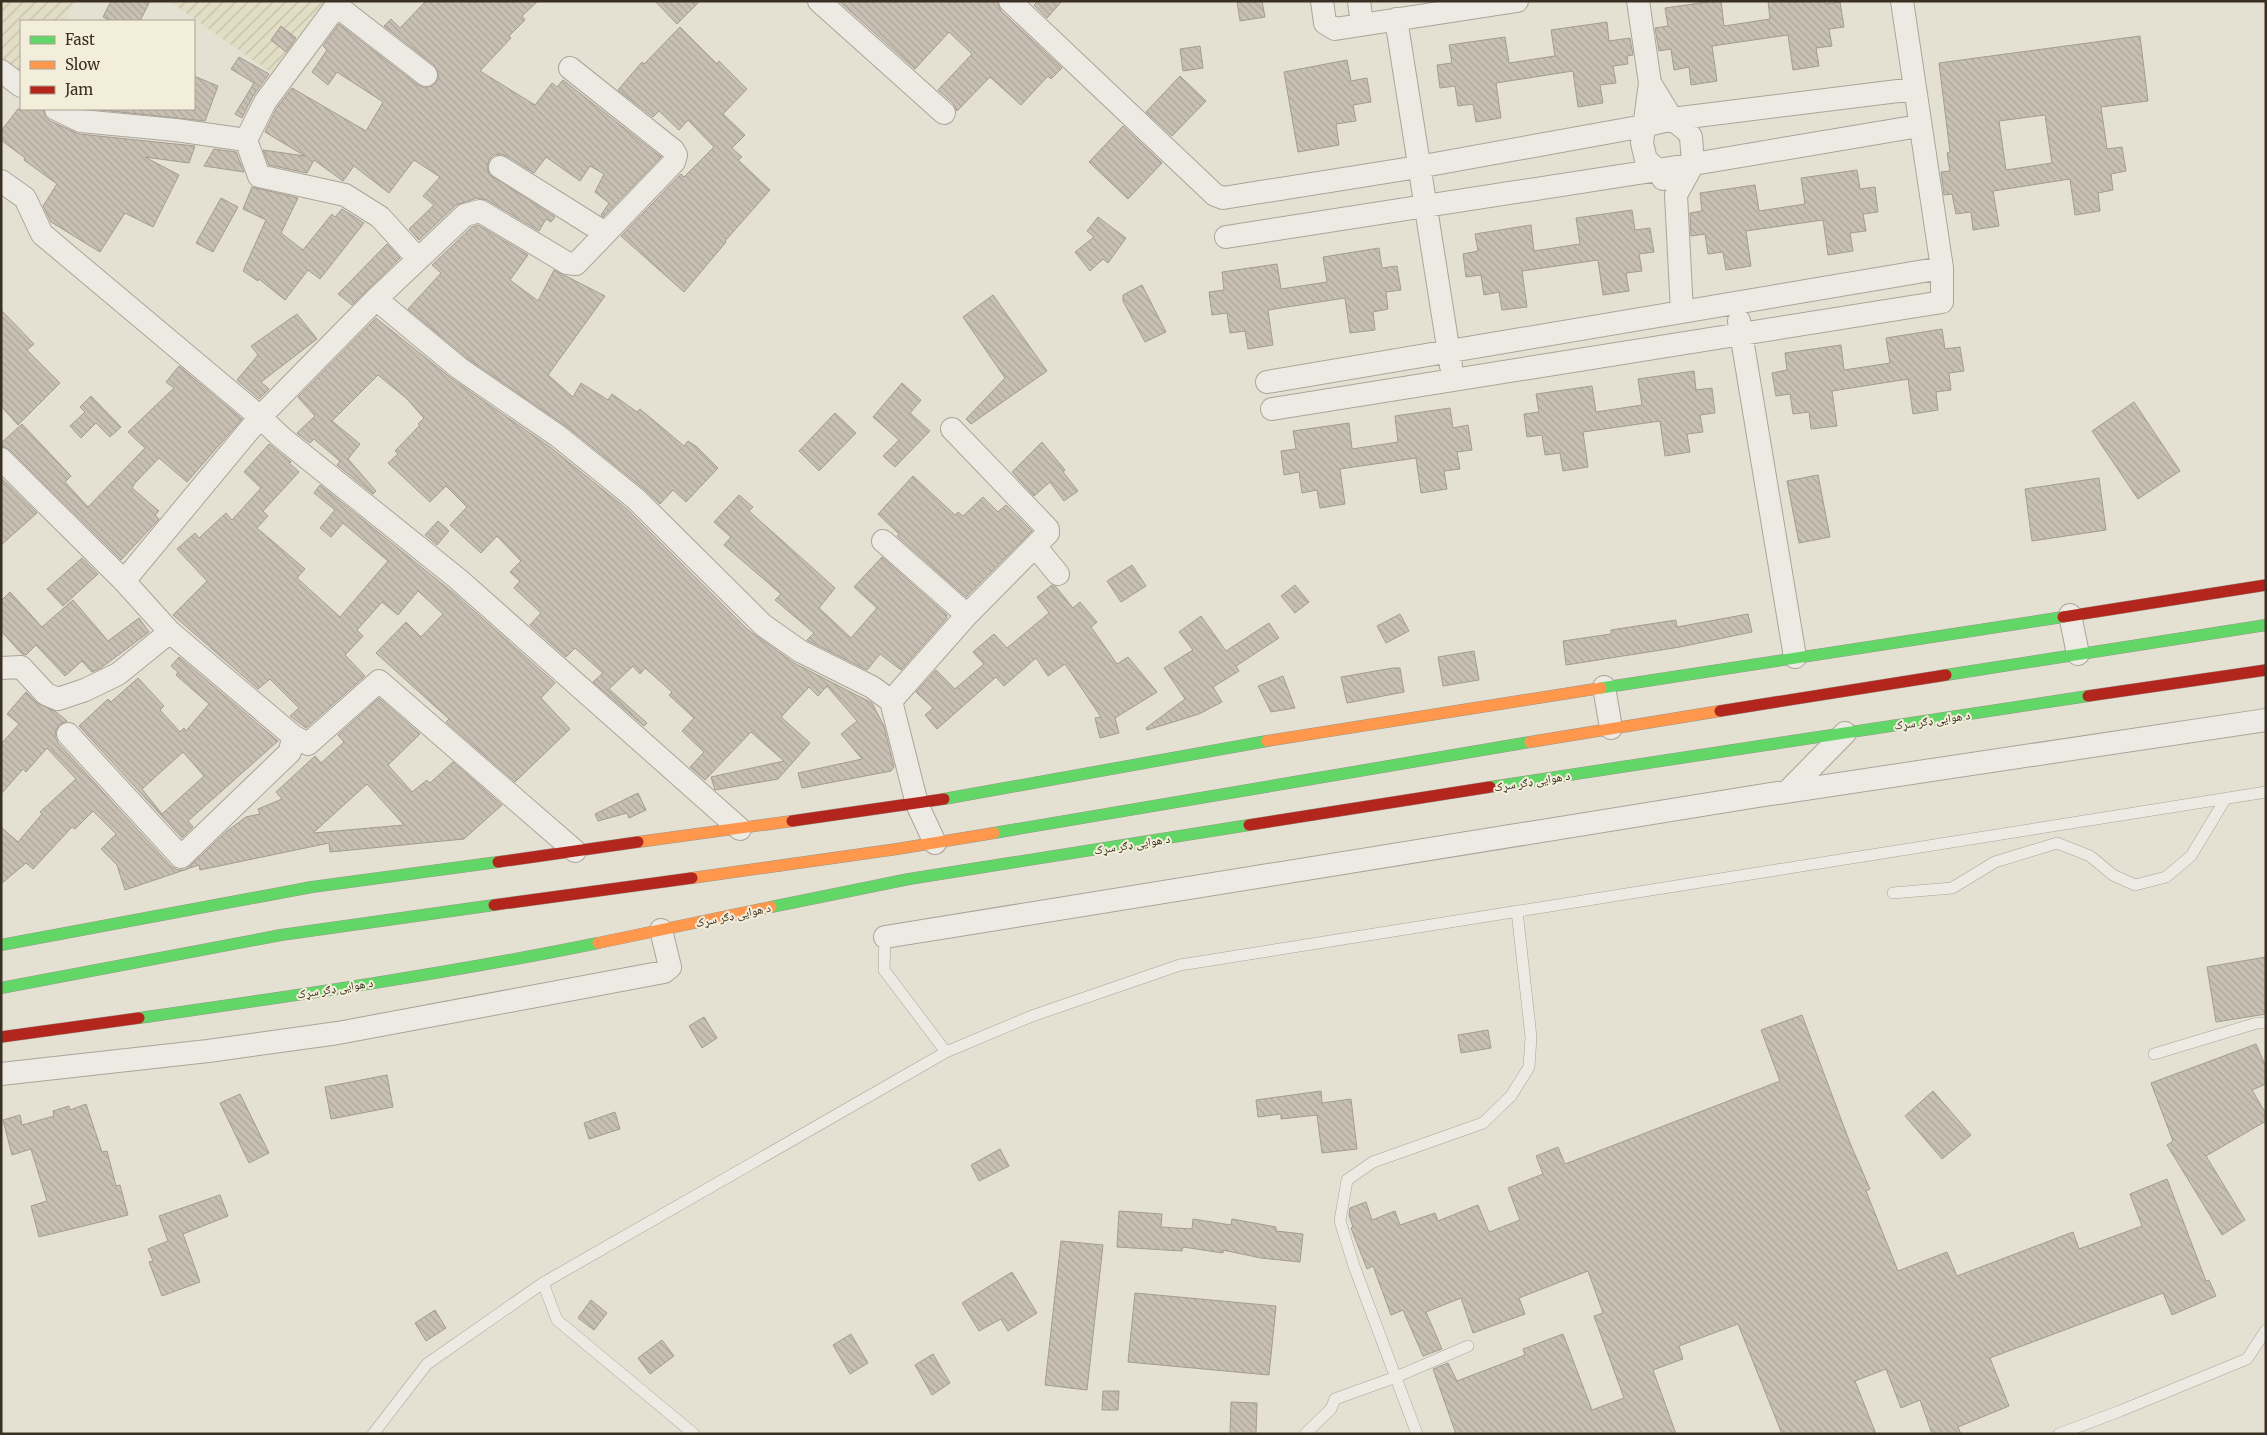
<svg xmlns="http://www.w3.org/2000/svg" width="2267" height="1435" font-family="Merriweather,'Noto Naskh Arabic',serif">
<defs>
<pattern id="farmland-furrows" width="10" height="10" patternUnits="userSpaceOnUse" patternTransform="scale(1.25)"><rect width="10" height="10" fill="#e2dec5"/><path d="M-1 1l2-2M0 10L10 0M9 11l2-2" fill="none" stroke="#c3bfa9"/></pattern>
<pattern id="building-back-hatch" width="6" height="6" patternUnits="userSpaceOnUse" patternTransform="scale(1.25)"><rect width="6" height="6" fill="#c8c0b3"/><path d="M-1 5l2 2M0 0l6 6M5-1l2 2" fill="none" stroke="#ada59a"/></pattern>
</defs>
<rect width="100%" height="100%" fill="#e4e0d2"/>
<!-- farmland -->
<path fill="url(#farmland-furrows)" d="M1,1H74L65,21H21V80L1,68Z
M169,1H328L274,75Z"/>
<!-- building -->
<path fill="url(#building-back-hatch)" stroke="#a49c91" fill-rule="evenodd" d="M111,1H150L140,21H111L103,17Z
M426,1H538L522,16L525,20L509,36L511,38L480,71L535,105L552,83L557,87L563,80L661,157L603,217L601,215L609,203L595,192L604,174L590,166L580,181L546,157L534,173L507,156L501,154L494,155L489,160L487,166L489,174L555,217L551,222L546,219L539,231L487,200L477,198L456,205L419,240L409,229L434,205L423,196L440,177L414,160L389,193L354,166L343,181L314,160L307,173L269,165L263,150L305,156L265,132L276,109L292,88L366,131L383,102L337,72L328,85L312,72L327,50L323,46L339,24L418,85L425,88L436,83L439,76L434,65L384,26L391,19L400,28Z
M655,1H700L677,24Z
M839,1H997L1001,11L1062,68L1051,79L1048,76L1021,105L990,77L957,111L953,103L938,90L972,54L949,32L915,69Z
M1038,1H1062L1047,18L1034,5Z
M1237,1H1262L1265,17L1240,21Z
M1714,1H1721L1724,26L1770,19L1768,1H1825V4L1840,2L1844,27L1829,29L1832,46L1816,48L1819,66L1793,70L1788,35L1712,46L1717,81L1691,85L1689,67L1674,70L1671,49L1659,51L1655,28L1668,26L1665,8Z
M1607,22L1609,41L1630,38L1633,55L1627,56L1628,64L1613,66L1616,83L1600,85L1603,103L1578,107L1573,71L1496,83L1501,118L1476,122L1473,104L1458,106L1455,86L1440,88L1437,65L1452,63L1449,45L1505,37L1509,63L1555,56L1551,30Z
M281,26L296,38L286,52L271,40Z
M680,27L717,64L719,61L747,89L723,114L745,135L732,148L742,157L738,160L770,190L725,241L726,242L684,292L621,236L681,174L684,177L714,147L688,120L679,130L659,111L653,117L618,90L642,62L644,64Z
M2140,36L2148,101L2101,107L2107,149L2122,147L2126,171L2111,174L2113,190L2098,193L2100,211L2075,215L2070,179L1993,191L1999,226L1973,230L1971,212L1956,214L1952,194L1944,195L1941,172L1950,171L1947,153L1950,152L1939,63ZM2045,115L2052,163L2006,170L1999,121Z
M1200,46L1203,68L1183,71L1180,49Z
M239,57L269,74L253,96L242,118L235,114L254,83L231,69Z
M1347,60L1351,81L1367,78L1371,102L1353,105L1356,121L1336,124L1339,145L1298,152L1284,72Z
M194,76L218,86L205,121L91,109H194Z
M1180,76L1206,101L1172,136L1146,112Z
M18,109H43L45,116L50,121L79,134L195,146L189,163L145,157L179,175L153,227L125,213L100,252L51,222L43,206L57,184L24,160L25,158L1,140V131Z
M1123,126L1162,163L1128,199L1089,162Z
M214,149L236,152L244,172L204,166Z
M1857,170L1860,189L1875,187L1878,212L1863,214L1866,231L1850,233L1853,251L1828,255L1823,220L1746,231L1751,266L1726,270L1723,252L1708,254L1705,234L1691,236L1690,213L1702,211L1700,193L1755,185L1759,211L1805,204L1801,178Z
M252,187L298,198L281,233L303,250L332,214L335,217L342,209L364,223L320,279L308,270L285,300L259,279L258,281L243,271L266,220L243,209Z
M221,198L238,207L213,252L196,243Z
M1632,210L1635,230L1650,228L1654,252L1639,254L1642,271L1626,273L1629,291L1603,295L1598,260L1522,271L1527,307L1502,310L1499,292L1484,295L1481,275L1466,277L1463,254L1478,251L1475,234L1531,225L1534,251L1580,244L1576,218Z
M1098,217L1126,238L1108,263L1103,259L1090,271L1075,252L1094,237L1087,231Z
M478,225L528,255L510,280L538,301L554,270L605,296L548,375L573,397L581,383L608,400L612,394L637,412L640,409L684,446L688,441L697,447L718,468L686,502L673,490L660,504L644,489L566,426L467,358L408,309L441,273L432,265L472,227Z
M387,244L400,258L352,305L338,294Z
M1379,248L1382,268L1397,266L1401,290L1386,292L1388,309L1373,312L1375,330L1350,333L1345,298L1268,310L1273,345L1248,349L1245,331L1230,333L1227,313L1212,315L1209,292L1224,290L1222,272L1277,264L1281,289L1327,282L1323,257Z
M1142,285L1166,332L1145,342L1123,301V295Z
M993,295L1047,371L971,424L966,419L1005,378L963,317Z
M1,310L34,344L27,350L60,383L18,425L1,406Z
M297,314L317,339L261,382L269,389L259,399L237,380L258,355L251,346Z
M376,318L452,379L550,447L627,509L747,629L794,663L872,703L884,726L894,767L891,771L802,788L798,773L862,759L841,734L857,721L827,686L818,696L809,687L781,717L810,743L778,779L715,790L711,777L784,761L751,732L705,780L690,767L704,752L682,731L694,718L669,695L672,692L645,668L640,674L633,666L609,689L647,723L644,726L593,682L603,673L575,648L566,657L530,625L541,613L514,588L520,581L510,572L521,561L497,536L481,553L450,525L467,507L446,486L430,502L388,463L398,454L395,451L420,425L418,424L424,418L406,398L378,375L332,421L360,444L348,459L376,491L373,494L337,465L340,461L314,439L310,443L297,433L315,416L298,397Z
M1942,329L1945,349L1960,347L1964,371L1949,373L1951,390L1936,392L1938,410L1913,414L1908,379L1832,391L1837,426L1811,429L1809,412L1793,414L1790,394L1776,396L1772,373L1787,370L1785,353L1841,345L1844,370L1890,363L1886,338Z
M179,366L242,419L187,482L159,458L135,483L132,488L159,511L155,515L159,519L121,560L10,450L1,446V443L22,424L71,476L65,482L88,507L145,448L128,432L174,388L166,382Z
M1694,371L1696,390L1712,388L1715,413L1700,415L1703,432L1687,434L1690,452L1665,456L1660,421L1583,432L1588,467L1563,471L1560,453L1545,455L1542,435L1527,437L1524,414L1539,412L1536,394L1592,386L1596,412L1642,405L1638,379Z
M902,383L921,400L910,413L930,431L895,467L883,456L899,440L873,417Z
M91,396L121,427L110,437L96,423L81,438L70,426L85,412L80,407Z
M2134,402L2180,471L2138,499L2092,431Z
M1450,408L1453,428L1468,425L1472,450L1457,452L1460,469L1444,471L1447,489L1421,493L1416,458L1340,469L1345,504L1320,508L1317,490L1302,493L1299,472L1284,475L1281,451L1296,449L1293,431L1349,423L1352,449L1398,442L1395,416Z
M835,413L856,433L819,471L799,451Z
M1042,442L1065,470L1063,472L1078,491L1064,501L1050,482L1034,496L1012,472Z
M269,444L291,462L289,463L299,472L263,511L268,516L257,528L305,569L297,578L340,617L388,561L343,523L331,537L320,528L335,510L314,493L320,485L456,595L555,683L541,698L570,729L515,782L446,722L449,719L376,653L406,622L421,637L443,614L418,591L398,615L382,602L357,630L363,636L345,655L365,676L306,728L290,716L299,708L270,679L258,689L173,615L207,581L177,549L195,533L199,538L226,513L232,520L261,488L244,472Z
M1818,475L1830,537L1799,543L1787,481Z
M913,476L955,515L958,512L963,516L983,497L998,512L1006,505L1032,531L966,597L897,536L899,534L878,514Z
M1,478L37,513L1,545Z
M2099,478L2106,530L2032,541L2025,489Z
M739,495L753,507L749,511L835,588L819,608L851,638L877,608L854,587L882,557L947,615L946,619L901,670L880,654L867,670L807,640L814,633L775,600L781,594L724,545L731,537L714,522Z
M438,521L449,531L437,545L425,535Z
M82,558L98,574L63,606L47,589Z
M1132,565L1146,586L1121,602L1107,581Z
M1052,585L1056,587L1073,608L1080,602L1097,622L1091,627L1117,664L1128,657L1157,692L1115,718L1119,733L1100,738L1095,718L1101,717L1065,664L1048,676L1036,658L1004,686L996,677L937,729L925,715L933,708L916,692L936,670L955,689L984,664L973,652L994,634L1007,648L1049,613L1037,597Z
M1295,585L1309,602L1295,613L1281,596Z
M10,592L42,627L73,600L108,641L139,618L149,632L101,668L92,672L82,661L65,676L36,645L26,655L22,654L1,631V601Z
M1400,614L1409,631L1386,643L1377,626Z
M1748,614L1752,632L1680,647L1566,665L1563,641L1611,634V630L1676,620L1677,627Z
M1201,616L1226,651L1269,623L1279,638L1236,666L1239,671L1213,687L1222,702L1199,714L1147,730L1146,728L1185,699L1164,668L1193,650L1179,632Z
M1474,651L1479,680L1443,686L1438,657Z
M179,657L278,741L188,821L193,827L182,838L79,726L108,699L111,702L138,678L164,706L160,710L180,732L184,728L186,731L209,704L176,675L178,672L171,666ZM183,752L204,776L162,814L142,789Z
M1393,668H1400L1404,692L1347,703L1341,677Z
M1283,676L1295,708L1271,712L1258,686Z
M26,692L37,703L55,711L67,721L60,724L56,730L55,736L58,743L171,866L178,870H185L190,866L227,831L246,817L260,814L258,809L282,799L276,792L315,756L321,763L344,742L338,735L379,698L420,734L388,765L412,792L427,780L430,783L453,762L502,805L464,839L330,852L329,843L200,870L199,865L125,890L117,865L101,849L116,834L93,811L75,829L72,827L33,869L26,863L1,884V827L18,842L42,814L40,812L76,779L47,748L26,772L23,769L1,794V744L19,724L7,714ZM367,784L404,825L313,833Z
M638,793L646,810L629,818L627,813L598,821L595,814Z
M2266,957V1014L2216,1022L2207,967Z
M1802,1015L1850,1143L1870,1189L1866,1191L1898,1271L1947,1252L1957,1276L2073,1232L2079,1249L2142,1226L2130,1194L2167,1179L2206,1281L2209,1280L2216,1296L2172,1315L2163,1293L1990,1358L2009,1406L1958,1427L1961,1434H1932L1920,1400L1901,1408L1886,1369L1855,1381L1876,1434H1782L1738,1324L1679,1346L1683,1359L1653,1370L1676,1434H1456L1433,1369L1448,1363L1457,1381L1525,1355L1523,1349L1563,1334L1592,1410L1624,1398L1594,1316L1603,1313L1588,1271L1519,1298L1525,1314L1473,1333L1461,1298L1426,1312L1442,1349L1423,1356L1403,1310L1391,1315L1373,1266L1367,1269L1351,1228L1353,1227L1349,1215L1350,1208L1366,1202L1372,1220L1395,1211L1400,1225L1435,1213L1438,1221L1478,1205L1489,1232L1520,1220L1508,1188L1543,1174L1536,1156L1558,1147L1565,1164L1780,1081L1761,1030Z
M704,1017L717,1038L702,1048L689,1026Z
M1488,1030L1491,1048L1461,1053L1458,1035Z
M2256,1044L2266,1067V1084L2252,1090L2266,1114V1121L2206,1156L2245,1220L2222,1235L2167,1145L2173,1141L2151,1083Z
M387,1075L393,1107L331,1119L325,1087Z
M1321,1091L1322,1103L1351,1099L1357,1149L1322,1153L1317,1115L1281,1119V1114L1258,1117L1256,1100Z
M1933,1091L1971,1135L1942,1159L1905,1116Z
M240,1094L269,1153L249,1163L220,1103Z
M86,1104L102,1152L107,1151L116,1186L120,1185L128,1215L39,1237L31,1206L47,1201L31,1149L12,1155L3,1120L20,1115L22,1125L54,1116L53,1111L69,1106L70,1110Z
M615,1112L620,1129L589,1139L584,1123Z
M1000,1149L1009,1166L979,1181L971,1165Z
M220,1195L228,1216L183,1234L200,1282L162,1296L149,1262L153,1261L148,1249L168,1241L159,1216Z
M1119,1211L1162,1214L1161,1227L1192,1229L1193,1219L1231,1225L1232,1219L1276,1227V1231L1303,1234L1300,1262L1261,1258L1223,1250V1253L1183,1247L1182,1251L1117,1247Z
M1061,1241L1103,1245L1087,1390L1045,1385Z
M1012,1272L1037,1313L1008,1331L1001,1319L979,1331L962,1303Z
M1135,1293L1276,1306L1269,1375L1128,1362Z
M591,1300L607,1313L594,1330L578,1318Z
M435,1310L446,1328L426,1341L415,1323Z
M851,1334L868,1363L850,1374L833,1345Z
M662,1340L674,1356L650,1374L638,1358Z
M933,1354L950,1383L932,1395L915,1365Z
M1103,1391H1119L1118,1410H1102Z
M1231,1402L1257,1403L1256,1434H1230Z"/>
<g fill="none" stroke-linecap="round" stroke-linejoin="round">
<!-- lane casing -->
<g stroke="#aaa59a" stroke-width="12">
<path id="lane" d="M1893,893L1952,888L1995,862L2057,843L2090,856L2113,875L2135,885L2166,877L2191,856L2226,798
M885,937L884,970L946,1052
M2154,1054L2257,1023H2266
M543,1283L557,1320L694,1434
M373,1434L427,1364L543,1283L946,1052L1032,1016L1180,965L2266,792
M1305,1434L1331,1409L1335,1399L1396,1377L1468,1346
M1417,1434L1354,1266L1340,1221L1347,1180L1373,1162L1483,1123L1511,1096L1529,1067L1531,1037L1517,911
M2059,1434L2120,1411L2247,1359L2266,1330"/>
</g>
<!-- street casing -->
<g stroke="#aaa59a" stroke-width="24">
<path id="street" d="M340,1L265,102L246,140L259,176L345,195L380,217L418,259
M819,1L944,113
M1010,1L1215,195L1223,198L1418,167L1644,126L1672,119L1914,89
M1322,1L1325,23L1335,29L1517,1
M1359,1L1362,24
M1638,1L1650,83L1642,143L1646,160L1658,170L1663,179
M337,6L426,75
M1396,19L1451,366
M570,68L673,150L676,155L674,162L576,264L567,263L480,211L465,215L376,299L260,417L281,437L458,579L740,829
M1,71L21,86
M1650,83L1672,119L1687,131L1691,137L1693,164L1676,195L1682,312
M56,109L81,121L176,130L246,140
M500,167L605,233
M1,181L25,198L42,234L260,417L124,581
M1226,237L1658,170L1919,126
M376,299L459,368L558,436L636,499L763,625L800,651L872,687L891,701
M1739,321L1795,657
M1267,382L1942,268
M1272,409L1942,302V268L1902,1
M1,459L124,581L170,632L293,736L308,744L379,681L575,851
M883,541L967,615
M1035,546L1058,574
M2070,615L2078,654
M1,668L21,667L46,694L58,699L85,690L118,674L170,632
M1604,687L1611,728
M68,734L181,857L290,752L293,736
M1788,791L1845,733
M935,843L917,804L891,701L967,615L1048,533V529L952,429
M885,937L1758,796L2266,720
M1,1074L208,1051L338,1033L664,972L670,967L661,930"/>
</g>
<!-- fast casing -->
<g stroke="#99958a" stroke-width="12">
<path id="fast" d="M1946,675L2266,625
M1601,688L2063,617
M1490,787L2088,696
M944,799L1267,741
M994,833L1530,742
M771,907L909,879L1249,825
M1,945L312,887L498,862
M1,988L281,935L494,905
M139,1018C292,996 446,974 598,943"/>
</g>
<!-- slow casing -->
<g stroke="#99958a" stroke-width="12">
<path id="slow" d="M1267,741L1601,688
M1530,742L1720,711
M638,842L792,821
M692,878L897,849L994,833
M598,943L771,907"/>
</g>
<!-- jam casing -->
<g stroke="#99958a" stroke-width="12">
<path id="jam" d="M2063,617L2266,585
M2088,696L2266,670
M1720,711L1946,675
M792,821L944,799
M1249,825L1490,787
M498,862L638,842
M494,905L692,878
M1,1037L139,1018"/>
</g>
<!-- lane -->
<use href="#lane" stroke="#eceae3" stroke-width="11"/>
<!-- street -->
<use href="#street" stroke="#eceae3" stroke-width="22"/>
<!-- fast -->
<use href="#fast" stroke="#63d668" stroke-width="11"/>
<!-- slow -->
<use href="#slow" stroke="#ff974d" stroke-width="11"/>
<!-- jam -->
<use href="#jam" stroke="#b3261e" stroke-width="11"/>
</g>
<g text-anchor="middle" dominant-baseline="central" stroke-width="4" stroke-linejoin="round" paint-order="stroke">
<!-- street labels -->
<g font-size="12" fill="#392f23" stroke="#f3eeda">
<text transform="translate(1932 720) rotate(-8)">د هوایی ډګر سړک</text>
<text transform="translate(1532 781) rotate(-9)">د هوایی ډګر سړک</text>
<text transform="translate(1132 844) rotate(-9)">د هوایی ډګر سړک</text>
<text transform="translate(733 915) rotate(-12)">د هوایی ډګر سړک</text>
<text transform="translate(335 988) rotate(-9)">د هوایی ډګر سړک</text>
</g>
</g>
<!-- border -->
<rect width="2267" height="1435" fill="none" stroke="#392f23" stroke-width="5"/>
<!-- legend -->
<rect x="20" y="20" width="175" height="90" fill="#f3eeda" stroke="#a9a291"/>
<rect x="30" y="36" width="25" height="8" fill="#63d668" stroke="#a9a291"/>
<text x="65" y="45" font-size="15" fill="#392f23">Fast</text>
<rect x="30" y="61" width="25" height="8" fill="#ff974d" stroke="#a9a291"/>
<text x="65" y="70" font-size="15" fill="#392f23">Slow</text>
<rect x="30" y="86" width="25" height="8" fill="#b3261e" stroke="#a9a291"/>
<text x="65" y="95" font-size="15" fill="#392f23">Jam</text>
</svg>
